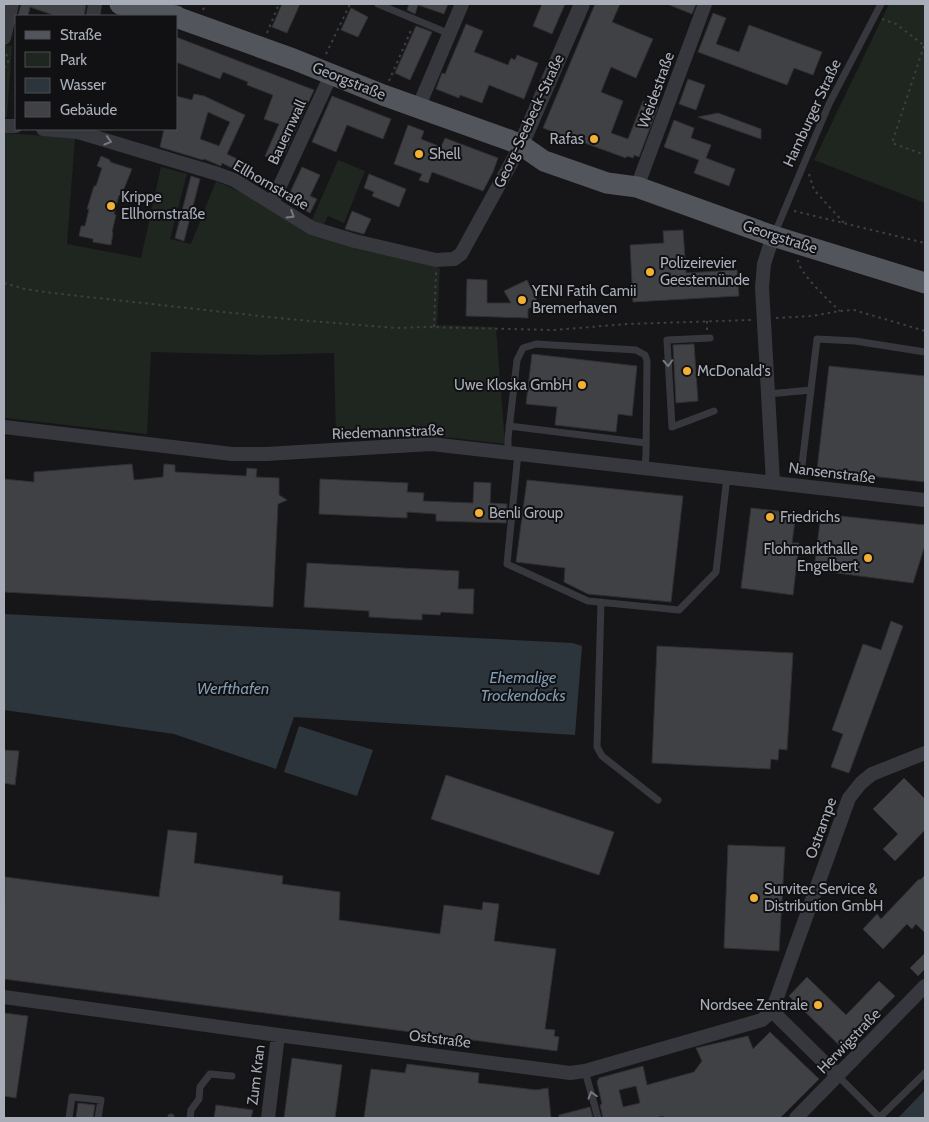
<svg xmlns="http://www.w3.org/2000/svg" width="929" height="1122" font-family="Cabin,sans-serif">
<rect width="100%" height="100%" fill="#161618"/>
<!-- green -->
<path fill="#1e261f" d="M889,4H925V203L814,160Z
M4,45L12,46L7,117L4,118Z
M4,133L75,138L67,244L141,258L161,167L187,174L170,239L191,244L216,181L353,244L440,268L437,325L496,327L505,444L444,437L395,436L336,439L334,353L262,355L151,352L147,434L4,418Z
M338,160L365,171L344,223L328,216L323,226L311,222Z"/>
<!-- water -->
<path fill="#2c353c" d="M4,614L573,643L582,646L575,735L294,717L276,769L174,734L4,710Z
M299,726L373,750L357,796L284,772Z
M925,1090V1118H898Z"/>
<!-- building -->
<path fill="#404145" stroke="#303034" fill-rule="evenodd" d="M21,4H81L86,5L84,16H56L30,7L28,16H18Z
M282,4H300L287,33L272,27Z
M409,4H448L444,14L418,5L415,14L407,10Z
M542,4H565L552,34L533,26Z
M595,4H620L612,22L653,39L636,78L611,67L601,92L623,101L611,133L628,139L643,101L658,107L639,157L634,155L633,158L627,156L626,158L543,128Z
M667,4H696L692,14Z
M351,8L368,17L358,37L341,30Z
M713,13L726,18L716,44L739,52L749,25L822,52L813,75L794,68L787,85L698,52Z
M466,24L483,31L474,52L508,65L511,58L515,60L517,55L538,63L524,99L489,85L482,103L460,95L459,98L436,89L442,73L445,74Z
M416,26L432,32L410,80L395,73Z
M176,37L314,90L285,153L282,152L278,162L265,156L279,124L264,119L273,95L247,85L248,82L223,72L220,79L176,62Z
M688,79L705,85L696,110L679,104Z
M194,94L204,96L245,115L227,154L245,163L240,172L222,163L221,166L204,159L203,160L160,147L164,129H176V96L192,100ZM208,112L230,122L219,146L200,139Z
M332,96L391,119L383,139L347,125L336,152L312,142Z
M718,113L761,129V139L698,117Z
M674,120L694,128L691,138L711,145L706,158L735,169L729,186L694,173L699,160L664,147Z
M408,125L424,131L421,139L441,147L445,138L498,158L493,172L483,191L432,172L428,183L419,180L422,174L394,164Z
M101,156L110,160V162L132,169L121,196L119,195L114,214L116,215L112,232L113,233L111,245L93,242V239L79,236L81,226H85L89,209H87L94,186H96L102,168L97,166Z
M302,167L320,175L310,196L317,199L310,213L286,201Z
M369,174L406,189L399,207L372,196L374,192L364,188Z
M191,176L200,179L184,241L175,238Z
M352,211L371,219L364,234L345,229Z
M683,230L686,273L737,270L739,296L633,302L630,245L664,243L663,231Z
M467,279L487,280V303H511L504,291L527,280L538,303L528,309V318L466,316Z
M694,344L698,401L676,403L673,345Z
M532,354L637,366L632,416L618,414L616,432L555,425L557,407L526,404Z
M829,366L925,376V482L817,470Z
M132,464L134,480L163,477L164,464L175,465V472L246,476L247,468L257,469L256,477L279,478V495L287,500L278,504L273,607L4,592V479L34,482V472Z
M320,479L408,483L407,492L424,493L423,501L473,503L474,482L491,483L490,503L507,504L506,523L436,521V514L407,512V518L319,514Z
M527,480L683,496L671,602L588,594L564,582L565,568L516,562Z
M751,508L796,513L792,543H799L793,595L741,588Z
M821,514L925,525V545L913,583L814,570Z
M307,563L459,571L458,589H474L473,614L441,612L440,615L422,614V620L369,617V611L304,607Z
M891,621L903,626L849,773L831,767L843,734L832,730L863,644L881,650Z
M657,646L793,653L787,750L779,749L778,760L771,759L770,769L652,763Z
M4,750L19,751L15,785L4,783Z
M446,775L614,832L599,875L431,819Z
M904,778L925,799V830L895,861L883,849L898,834L873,809Z
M168,830L197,833L194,863L283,876L282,884L340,892L339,920L440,934L444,905L482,910L483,902L499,904L494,941L556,949L545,1029L555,1030L554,1036L559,1037L557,1051L4,979L5,877L159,897Z
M728,845L785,847L779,951L724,948Z
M925,875V933L916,924L912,929L907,924L883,949L863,929L877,914L881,919L919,879L920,880Z
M925,953V969L918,976L910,968Z
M807,977L846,1015L879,981L895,996L843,1049L789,996Z
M4,1013L28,1016L16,1098L4,1096Z
M770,1032L819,1079L780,1118H664L663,1116L654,1118H603L600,1105L602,1104L597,1082L599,1078L643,1066L647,1085L694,1072L702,1061L696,1048L748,1036L753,1049ZM636,1086L640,1103L623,1107L619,1090Z
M292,1058L342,1065L335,1118H284Z
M407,1064L479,1073L478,1083L536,1090L548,1088L551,1118H364L371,1069L405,1073Z
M78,1103L95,1105L93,1118H76Z
M216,1105L253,1110L251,1118H214Z
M590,1107L593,1118H559V1115Z"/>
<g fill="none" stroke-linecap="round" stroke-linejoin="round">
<!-- path -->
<path stroke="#3d3f44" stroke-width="2" stroke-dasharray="2.5 4" stroke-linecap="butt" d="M203,10L206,4
M882,19L896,24L925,46
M267,33L279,4
M924,46L892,143L925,155
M326,54L350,4
M4,68L8,62L6,51
M389,81L412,28
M809,174L814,190L845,224
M794,211L925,243
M798,260C798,272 830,302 840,311
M4,283L25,289L52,293L287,319L396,328L425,327L554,330L627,324L752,320
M776,318L812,316L840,311L854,310L925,331
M434,327L436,272
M707,330V320"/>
<!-- service -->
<path stroke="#37383d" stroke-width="7" d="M378,4L450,34
M774,235L829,104L881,4
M710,338L667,340L672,427L714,411
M768,394L811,390
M509,426L646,443
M508,452V438L517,360L523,348L536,344L636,350L645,355L647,361L646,454L645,468
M518,453L507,564L588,601L679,610L716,572L727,477
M802,465L817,339L855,341L925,352
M601,602L597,747L602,756L658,800
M585,1071L598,1118
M838,1076L880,1118
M69,1118L72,1097L101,1100L98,1118
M171,1118V1117
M190,1118L191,1110L199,1099L200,1087L210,1074L232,1076
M879,1118L925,1073"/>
<!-- minor -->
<path stroke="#37383d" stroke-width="14" d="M93,16L95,4
M4,38L12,4
M418,108L462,4
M4,126H16
M43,129L78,132L218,174L234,180L312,228L355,241L436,260L454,259L461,254L521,145
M637,187L705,4
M272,203L331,75
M4,427L232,454H266L431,444L925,500
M773,482L762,287L764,264L773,236
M4,997L278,1035L570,1073L585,1071L762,1020L772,1011L849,798L861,783L872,774L925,753
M772,1011L838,1076
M268,1118L278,1035
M796,1118L925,986"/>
<!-- tertiary -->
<path stroke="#37383d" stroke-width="16" d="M521,145L582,4"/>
<!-- primary -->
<path stroke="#53555c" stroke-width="21" d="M120,4L140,11L176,16
M176,17L293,59L383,95L509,140L521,145L544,161L607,183L637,187L773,236L925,283"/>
</g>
<!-- one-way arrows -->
<defs><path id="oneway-chevron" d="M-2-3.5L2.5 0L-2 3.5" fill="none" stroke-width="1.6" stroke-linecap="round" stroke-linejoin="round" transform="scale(1.25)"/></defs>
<g stroke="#757881">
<use href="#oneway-chevron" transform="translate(108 141) rotate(17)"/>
<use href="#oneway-chevron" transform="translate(291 215) rotate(32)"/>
<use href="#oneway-chevron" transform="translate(668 363) rotate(87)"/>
<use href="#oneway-chevron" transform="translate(592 1095) rotate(-106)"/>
</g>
<!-- markers -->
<g fill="#f2b134" stroke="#111113" stroke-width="2">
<circle cx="594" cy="139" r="5"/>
<circle cx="419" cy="154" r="5"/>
<circle cx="111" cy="206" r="5"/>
<circle cx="650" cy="272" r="5"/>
<circle cx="522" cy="300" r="5"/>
<circle cx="687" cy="371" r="5"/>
<circle cx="582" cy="385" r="5"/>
<circle cx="479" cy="513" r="5"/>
<circle cx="770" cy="517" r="5"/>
<circle cx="868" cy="558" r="5"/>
<circle cx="754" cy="898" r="5"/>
<circle cx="818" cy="1005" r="5"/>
</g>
<g text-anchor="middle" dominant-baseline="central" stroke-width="4" stroke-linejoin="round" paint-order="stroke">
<!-- street labels -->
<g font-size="15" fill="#a8adb8" stroke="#111113">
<text transform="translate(349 81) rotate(22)">Georgstraße</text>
<text transform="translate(656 90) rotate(-70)">Weidestraße</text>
<text transform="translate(812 113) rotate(-65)">Hamburger Straße</text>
<text transform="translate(529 121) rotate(-65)">Georg-Seebeck-Straße</text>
<text transform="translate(287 132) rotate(-65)">Bauernwall</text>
<text transform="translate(271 185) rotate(30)">Ellhornstraße</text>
<text transform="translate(780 237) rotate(18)">Georgstraße</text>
<text transform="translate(388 432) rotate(-2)">Riedemannstraße</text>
<text transform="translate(832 473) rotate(7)">Nansenstraße</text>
<text transform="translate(821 828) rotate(-70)">Ostrampe</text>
<text transform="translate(440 1039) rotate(7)">Oststraße</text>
<text transform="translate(849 1041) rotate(-46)">Herwigstraße</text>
<text transform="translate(256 1075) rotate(-83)">Zum Kran</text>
</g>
<!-- poi labels -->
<g font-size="15" fill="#a8adb8" stroke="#111113" text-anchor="start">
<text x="584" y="139" text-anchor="end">Rafas</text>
<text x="429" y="154">Shell</text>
<text x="121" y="197">Krippe<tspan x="121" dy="17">Ellhornstraße</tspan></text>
<text x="660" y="263">Polizeirevier<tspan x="660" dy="17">Geestemünde</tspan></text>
<text x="532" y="291">YENI Fatih Camii<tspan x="532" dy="17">Bremerhaven</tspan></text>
<text x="697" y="371">McDonald's</text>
<text x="572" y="385" text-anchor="end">Uwe Kloska GmbH</text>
<text x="489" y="513">Benli Group</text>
<text x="780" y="517">Friedrichs</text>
<text x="858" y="549" text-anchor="end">Flohmarkthalle<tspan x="858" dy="17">Engelbert</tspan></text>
<text x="764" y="889">Survitec Service &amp;<tspan x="764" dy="17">Distribution GmbH</tspan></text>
<text x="808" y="1005" text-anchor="end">Nordsee Zentrale</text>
</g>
<!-- water labels -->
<g font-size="16" font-style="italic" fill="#7f9bb3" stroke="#111113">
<text x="523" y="677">Ehemalige<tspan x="523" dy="18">Trockendocks</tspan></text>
<text x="233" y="688">Werfthafen</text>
</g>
</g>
<!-- border -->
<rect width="929" height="1122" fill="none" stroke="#a8adb8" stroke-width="10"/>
<!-- legend -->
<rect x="15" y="15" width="162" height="115" fill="#111113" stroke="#4d4f55"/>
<rect x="25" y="31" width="25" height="8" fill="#53555c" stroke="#4d4f55"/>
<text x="60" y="40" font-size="15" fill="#a8adb8">Straße</text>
<rect x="25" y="52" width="25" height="15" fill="#1e261f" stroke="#4d4f55"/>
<text x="60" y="65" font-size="15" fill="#a8adb8">Park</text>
<rect x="25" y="78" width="25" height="15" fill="#2c353c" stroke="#4d4f55"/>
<text x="60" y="90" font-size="15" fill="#a8adb8">Wasser</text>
<rect x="25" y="102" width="25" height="15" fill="#404145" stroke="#4d4f55"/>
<text x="60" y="115" font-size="15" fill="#a8adb8">Gebäude</text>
</svg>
